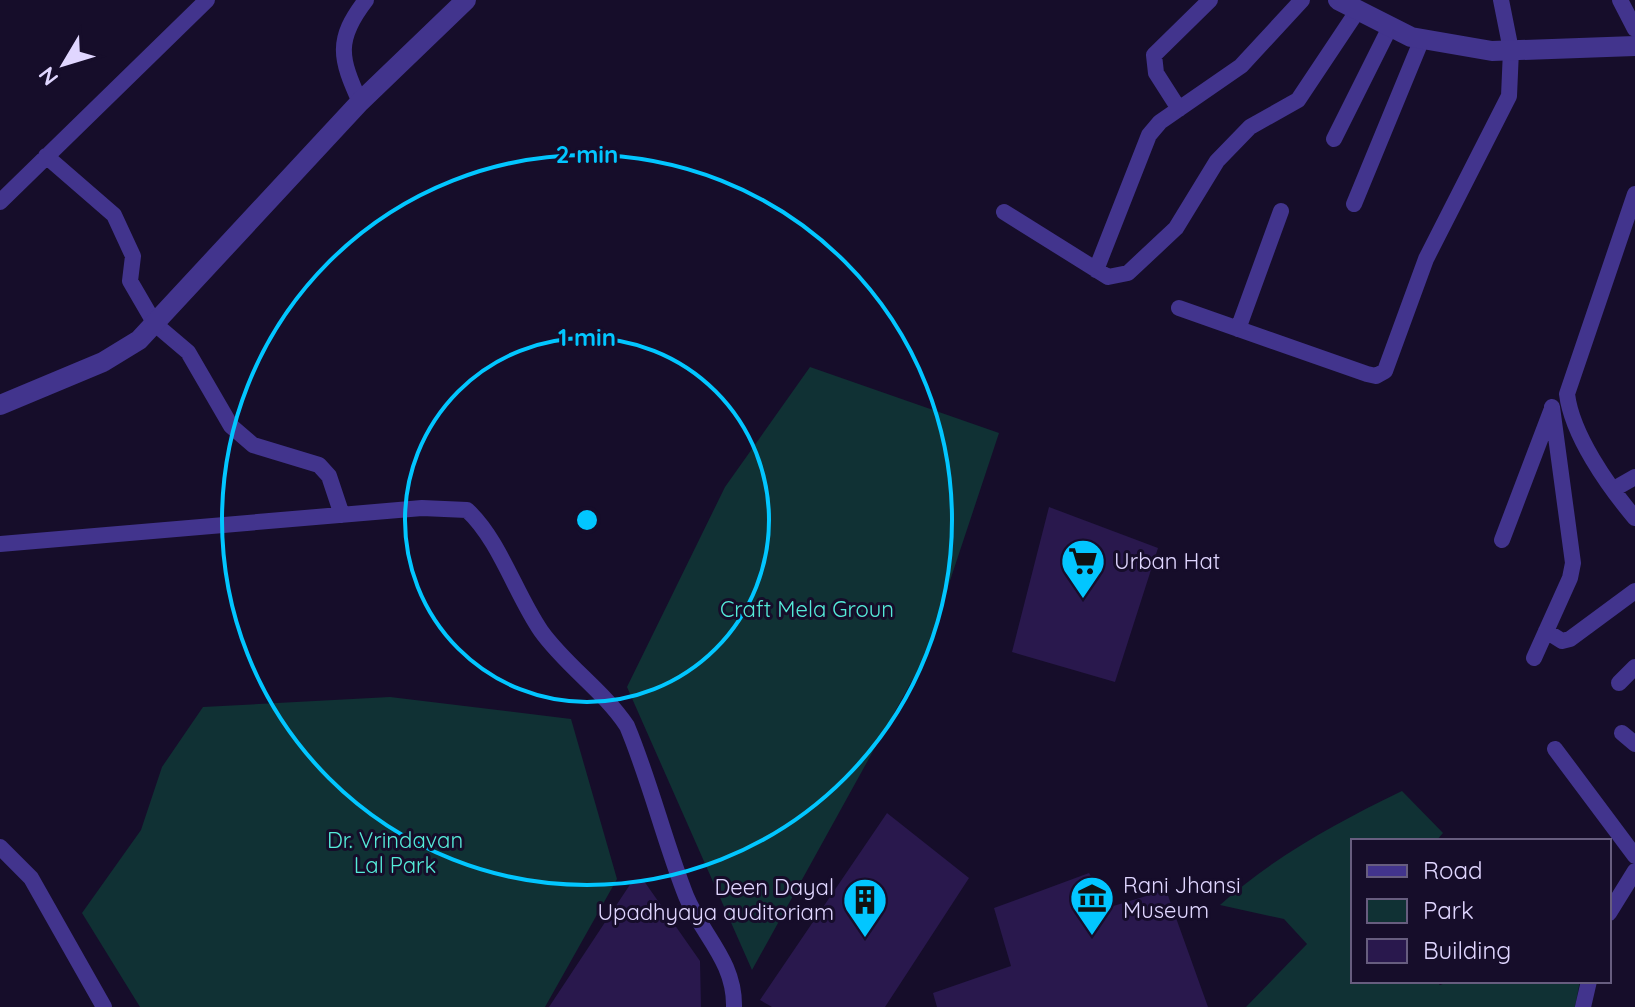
<svg xmlns="http://www.w3.org/2000/svg" width="1635" height="1007" font-family="Quicksand,sans-serif">
<rect width="100%" height="100%" fill="#160d2a"/>
<!-- green -->
<path fill="#103134" d="M810,367L999,433L924,659L752,970L627,687L725,487Z
M390,697L571,719L617,879L545,1007H140L82,913L141,830L162,767L203,707Z
M1402,791L1443,833L1436,841H1353V981H1435L1440,985L1451,981H1580L1575,1007H1246L1307,944L1284,919L1220,905C1275,856 1336,823 1402,791Z"/>
<!-- building -->
<path fill="#29184d" d="M1049,507L1158,548L1115,682L1012,652Z
M887,813L969,878L885,1007H772L760,1000Z
M1089,873L1110,907L1166,890L1208,1007H937L933,993L1011,966L994,908Z
M644,881L700,961L701,1007H549L631,883Z"/>
<g fill="none" stroke-linecap="round" stroke-linejoin="round">
<!-- minor -->
<path stroke="#42348d" stroke-width="16" d="M1620,0L1635,29
M360,102C340,58 335,40 366,0
M1179,109L1156,73L1154,55L1210,0
M1334,139L1390,27
M46,156L114,215L133,256L130,281L155,324L188,352L231,426L253,445L319,465L329,476L342,515
M1635,194L1567,394C1572,435 1608,486 1635,518
M0,202L207,0
M1354,204L1422,39
M1004,212L1108,277L1128,273L1176,228L1217,161L1250,127L1298,100L1358,10
M1096,270L1149,135L1160,122L1241,66L1302,0
M1179,308L1367,374L1376,376L1385,371L1426,259L1509,96L1511,50L1501,0
M1238,329L1281,211
M1614,489L1635,477
M1502,540L1551,411
M0,544L422,508L467,510C499,539 516,595 541,631C566,666 603,690 627,726C650,781 664,840 686,896C702,935 735,961 734,1007
M1546,631L1562,641L1570,639L1635,591
M1534,658L1570,578L1573,563L1552,407
M1619,683L1635,667
M1622,733L1635,744
M1555,749L1635,856
M0,847L31,878L104,1007
M1609,913L1635,871
M1583,1007L1589,981"/>
<!-- tertiary -->
<path stroke="#42348d" stroke-width="20" d="M1338,0L1411,37L1492,51L1635,46
M0,405L103,362L139,340L360,102L466,0"/>
</g>
<!-- distance rings -->
<g fill="none" stroke="#02c6ff" stroke-width="4">
<circle cx="587" cy="520" r="182"/>
<circle cx="587" cy="520" r="365"/>
</g>
<!-- icons -->
<defs>
<g id="supermarket-pin" transform="scale(2.3)"><path d="M0 17L-7.5 6A9.5 9.5 0 1 1 7.5 6Z" fill="#02c6ff" stroke="#160d2a"/><path d="M-6-5.5h2.5l.6 2H6L4.5 2H-2.5L-4.4-4H-6ZM-1.5 3.2a1.3 1.3 0 1 0 .1 0ZM3 3.2a1.3 1.3 0 1 0 .1 0Z" fill="#111"/></g>
<g id="museum-pin" transform="scale(2.3)"><path d="M0 17L-7.5 6A9.5 9.5 0 1 1 7.5 6Z" fill="#02c6ff" stroke="#160d2a"/><path d="M0-6L6-3V-2H-6V-3ZM-5-1h2V3h-2ZM-1-1h2V3h-2ZM3-1h2V3H3ZM-6 4H6V6H-6Z" fill="#111"/></g>
<g id="building-pin" transform="scale(2.3)"><path d="M0 17L-7.5 6A9.5 9.5 0 1 1 7.5 6Z" fill="#02c6ff" stroke="#160d2a"/><path d="M-4-6H4V6H1V3H-1V6H-4ZM-2.5-4.3h1.7v1.8h-1.7ZM.8-4.3h1.7v1.8H.8ZM-2.5-1h1.7V.8h-1.7ZM.8-1h1.7V.8H.8Z" fill="#111"/></g>
</defs>
<g fill-rule="evenodd">
<use href="#supermarket-pin" x="1083" y="561"/>
<use href="#museum-pin" x="1092" y="898"/>
<use href="#building-pin" x="865" y="900"/>
</g>
<g text-anchor="middle" dominant-baseline="central" stroke-width="6" stroke-linejoin="round" paint-order="stroke">
<!-- poi labels -->
<g font-size="22" fill="#e0d6ff" stroke="#160d2a" text-anchor="start">
<text x="1114" y="561">Urban Hat</text>
<text x="1123" y="885">Rani Jhansi<tspan x="1123" dy="25">Museum</tspan></text>
<text x="834" y="887" text-anchor="end">Deen Dayal<tspan x="834" dy="25">Upadhyaya auditoriam</tspan></text>
</g>
<!-- park labels -->
<g font-size="22" fill="#55ecd9" stroke="#160d2a">
<text x="807" y="609">Craft Mela Groun</text>
<text x="395" y="840">Dr. Vrindavan<tspan x="395" dy="25">Lal Park</tspan></text>
</g>
</g>
<circle cx="587" cy="520" r="12" fill="#02c6ff" stroke="#160d2a" stroke-width="4"/>
<g font-size="24" text-anchor="middle" font-weight="bold" fill="#02c6ff" stroke="#160d2a" stroke-width="6" stroke-linejoin="round" paint-order="stroke">
<text x="587" y="163">2 min</text>
<text x="587" y="346">1 min</text>
</g>
<!-- legend -->
<rect x="1351" y="839" width="260" height="144" fill="#160d2a" stroke="#675d7f" stroke-width="2"/>
<rect x="1367" y="865" width="40" height="12" fill="#42348d" stroke="#675d7f" stroke-width="2"/>
<text x="1423" y="879" font-size="24" fill="#e0d6ff">Road</text>
<rect x="1367" y="899" width="40" height="24" fill="#103134" stroke="#675d7f" stroke-width="2"/>
<text x="1423" y="919" font-size="24" fill="#e0d6ff">Park</text>
<rect x="1367" y="939" width="40" height="24" fill="#29184d" stroke="#675d7f" stroke-width="2"/>
<text x="1423" y="959" font-size="24" fill="#e0d6ff">Building</text>
<!-- north arrow -->
<g transform="translate(64 64) rotate(232)" stroke="#160d2a" stroke-width="6" paint-order="stroke">
<path d="M0-6L14 30L0 20L-14 30Z" fill="#e0d6ff"/>
<text y="-12" font-size="22" font-weight="bold" text-anchor="middle" fill="#e0d6ff">N</text>
</g>
</svg>
